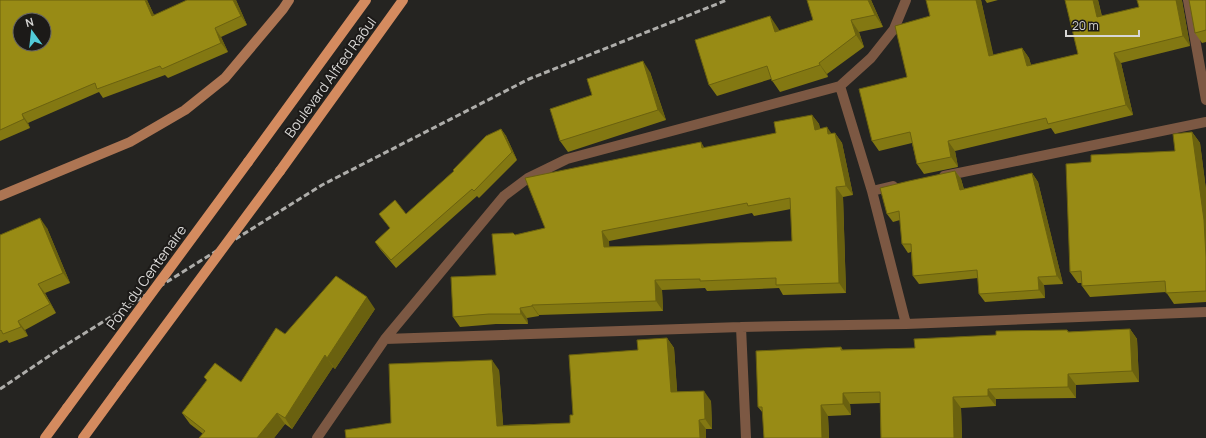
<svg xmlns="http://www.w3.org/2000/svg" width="1206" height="438" font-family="Manrope,sans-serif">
<rect width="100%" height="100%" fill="#252421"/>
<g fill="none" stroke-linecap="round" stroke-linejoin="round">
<!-- street -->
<path stroke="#7c5843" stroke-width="10" d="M1188,0L1206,100
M840,86L872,191L906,324
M944,176L1206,122
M872,191L893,186
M741,327L746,438
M385,339L741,327L906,324L1206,312
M317,438L385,339L504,196L528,178L567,159L840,86L871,58L894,29L906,0"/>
<!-- secondary -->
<path stroke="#ad7553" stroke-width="10" d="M0,196L130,142L185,110L225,78L283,9L289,0"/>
<!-- primary -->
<path stroke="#d48b5f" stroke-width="10" d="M248,162L366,0
M280,171L403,0
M45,438L67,408
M83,438L121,386"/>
<!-- rail -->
<path stroke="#aeadaa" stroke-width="3" stroke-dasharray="6 3" stroke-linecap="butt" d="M0,389L61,348L322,185L529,79L727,0"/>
<!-- primary-bridge -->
<path stroke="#d48b5f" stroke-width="10" d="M121,386L280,171
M67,408L248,162"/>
</g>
<!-- wall -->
<path fill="#837812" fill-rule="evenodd" d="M0,0H147L154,15L236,0L247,25L221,37L228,52L168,78L165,75L103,98L99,92L28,123L30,128L0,141Z
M871,0L883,27L859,32L864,47L827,74L828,77L780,92L771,79L717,96L709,85L778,28L779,31Z
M981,0L993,55L1022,48L1029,58L1031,65L1078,54L1065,0H1098L1102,16L1182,1L1190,46L1121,63L1133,115L1055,134L1051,128L955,151L958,167L924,174L917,164L912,143L879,151L872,141L907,77L930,16Z
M985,0H998L987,3Z
M1206,0V42L1202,43L1195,33Z
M650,72L666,120L568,152L560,141Z
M812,115L819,124L820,129L831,133H835L842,143L853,195L843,197L846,293L783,295L779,288L707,291L705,288L662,290L663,311L539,315V316L527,318L528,324H496L460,327L453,317L496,275L515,235L545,228L705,148L776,133ZM791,209L792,241L609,247V241L752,213L754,216Z
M501,129L506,136L517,160L479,198L477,196L396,268L380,249L375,242L390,228L379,214H406Z
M1192,132L1200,143L1206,190V302L1174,304L1166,292L1090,297L1082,286V283H1078L1070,272Z
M955,171L961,179L964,189L1032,173L1038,182L1063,284L1044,285L1045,298L985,302L979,294L978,278L919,284L913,276L911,252L908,253L902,244L900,220L893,222L887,214Z
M47,228L70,283L45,293L56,313L25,330L28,336L9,343L7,340L0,343V235Z
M375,309L335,369L333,367L292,429L285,424L274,438H199L203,434L190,424L182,413L207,381L204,377L241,382L285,334Z
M1130,329L1137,339L1139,382L1076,385V398L996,399V406L961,408L962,438H881L880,403L850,404L851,415L828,416L829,438H764L763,413L758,407L841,347L843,350L915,348L996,335L1067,330L1069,332Z
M667,338L674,348L677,392L711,401L712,429H706V438H346L391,423L499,370L503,425L570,423L573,415L638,350Z"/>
<!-- shaded-wall -->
<path fill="#6a610f" d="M145,0H147L158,24L152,16Z
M233,0H236L247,25L241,16Z
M868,0H871L883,27L875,15Z
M976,0H981L996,66L989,56Z
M1093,0H1098L1104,27L1097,17Z
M1176,0H1182L1190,46L1183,36Z
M770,16L778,28L783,44L775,32Z
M851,20L859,32L864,47L856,35Z
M215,28L221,37L228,52L221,43Z
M1022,48L1029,58L1034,76L1027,66Z
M1114,53L1121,63L1133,115L1126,105Z
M643,61L650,72L666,120L658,110Z
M819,63L827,74L828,77L820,65Z
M22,114L28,123L30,128L24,119Z
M812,115L819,124L822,139L815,130Z
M827,127L834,137L828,134Z
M501,129L506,136L517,160L512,152Z
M1192,132L1200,143L1206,190V257Z
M835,133L842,143L853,195L846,186Z
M948,141L955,151L958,167L951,157Z
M701,142L707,152L702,148Z
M955,171L961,179L966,198L960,190Z
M1032,173L1038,182L1063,284L1057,276Z
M836,187L843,197L846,293L839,283Z
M40,218L47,228L70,283L63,273Z
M602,231L609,241L610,257L604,247Z
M1038,277L1044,285L1045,298L1039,290Z
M655,280L662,290L663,311L656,301Z
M38,284L45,293L56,313L50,304Z
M367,297L375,309L335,369L327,358Z
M532,305L539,315V316L532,306Z
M520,308L527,318L528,324L521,314Z
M18,321L25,330L28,336L21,327Z
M1130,329L1137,339L1139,382L1132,371Z
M667,338L674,348L678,402L671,392Z
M325,355L333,367L292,429L285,418Z
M492,360L499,370L504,435L497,426Z
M1068,374L1076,385V398L1068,387Z
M988,389L996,399V406L988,396Z
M704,391L711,401L712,429L705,419Z
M843,393L850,404L851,415L843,404Z
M953,397L961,408L962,438H954Z
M821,405L828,416L829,438H822Z
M277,413L285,424L274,438H257Z
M699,420L706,429V438H700Z"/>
<!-- building -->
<path fill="#988b15" stroke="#6a610f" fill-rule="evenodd" d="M0,0H145L152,16L187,0H233L241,16L215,28L221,43L162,69L160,66L97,89L95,83L22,114L24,119L0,130ZM20,20H44V44H20Z
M807,0H868L875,15L851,20L856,35L819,63L820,65L772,81L767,66L709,85L695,40L770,16L775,32L813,20Z
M926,0H976L989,56L1022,48L1027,66L1078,54L1065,0H1093L1097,17L1139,7L1137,0H1176L1183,36L1114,53L1126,105L1048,124L1046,118L948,141L951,157L917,164L910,132L872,141L859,89L907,77L895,26L930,16Z
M1189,0H1206V30L1195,33Z
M643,61L658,110L560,141L550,109L592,95L587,79Z
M812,115L815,130L827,127L828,134L835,133L846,186L836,187L839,283L776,285V278L700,281V279L655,280L656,301L532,305V306L520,308L521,314H489L453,317L451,277L496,275L492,234L513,233L515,235L545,228L525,178L701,142L702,148L776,133L774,122ZM790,198L792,241L604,247L602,231L747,203L748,206Z
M501,129L512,152L474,191L472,189L391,260L375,242L390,228L379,214L395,200L406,214L454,171L453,170L486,136Z
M1192,132L1204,220L1206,257V291L1166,293L1165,281L1082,286L1081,271L1070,272L1066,164L1091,162V155L1175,151L1173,134Z
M955,171L960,190L1032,173L1057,276L1038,277L1039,290L979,294L977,270L913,276L911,244H902L899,211L887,214L880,188L909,181Z
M40,218L63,273L38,284L50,304L18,321L21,327L3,334L1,330L0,331V235Z
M336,276L367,297L327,358L325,355L285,418L277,413L257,438H199L205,431L182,413L207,380L204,377L215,363L241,382L276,328L285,334Z
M1130,329L1132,371L1068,374V387L988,389V396L953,397L954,438H881L880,392L843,393V404L821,405L822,438H764L762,407H758L756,351L841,347V350L915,348L914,339L996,335V331L1067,330L1068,332Z
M667,338L671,392L704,391L705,419L699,420L700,438H346L345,430L391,423L389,364L492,360L497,426L570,423V415H573L569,355L638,350L637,340Z"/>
<g text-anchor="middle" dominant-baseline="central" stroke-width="4" stroke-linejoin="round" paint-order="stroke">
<!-- street labels -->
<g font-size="14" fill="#d7d6d4" stroke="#1c1a18">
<text transform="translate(330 77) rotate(-54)">Boulevard Alfred Raôul</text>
<text transform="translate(146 277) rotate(-54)">Pont du Centenaire</text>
</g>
</g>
<!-- north arrow -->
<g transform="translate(32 32) rotate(345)"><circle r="19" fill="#1c1a18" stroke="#676563"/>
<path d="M0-3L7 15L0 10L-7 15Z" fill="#52cbd8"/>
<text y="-6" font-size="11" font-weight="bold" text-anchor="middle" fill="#d7d6d4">N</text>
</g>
<!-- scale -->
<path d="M1066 30v6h73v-6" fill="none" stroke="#d7d6d4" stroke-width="2"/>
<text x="1072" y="30" font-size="12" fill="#d7d6d4" stroke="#1c1a18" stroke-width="3" paint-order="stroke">20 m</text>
</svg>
